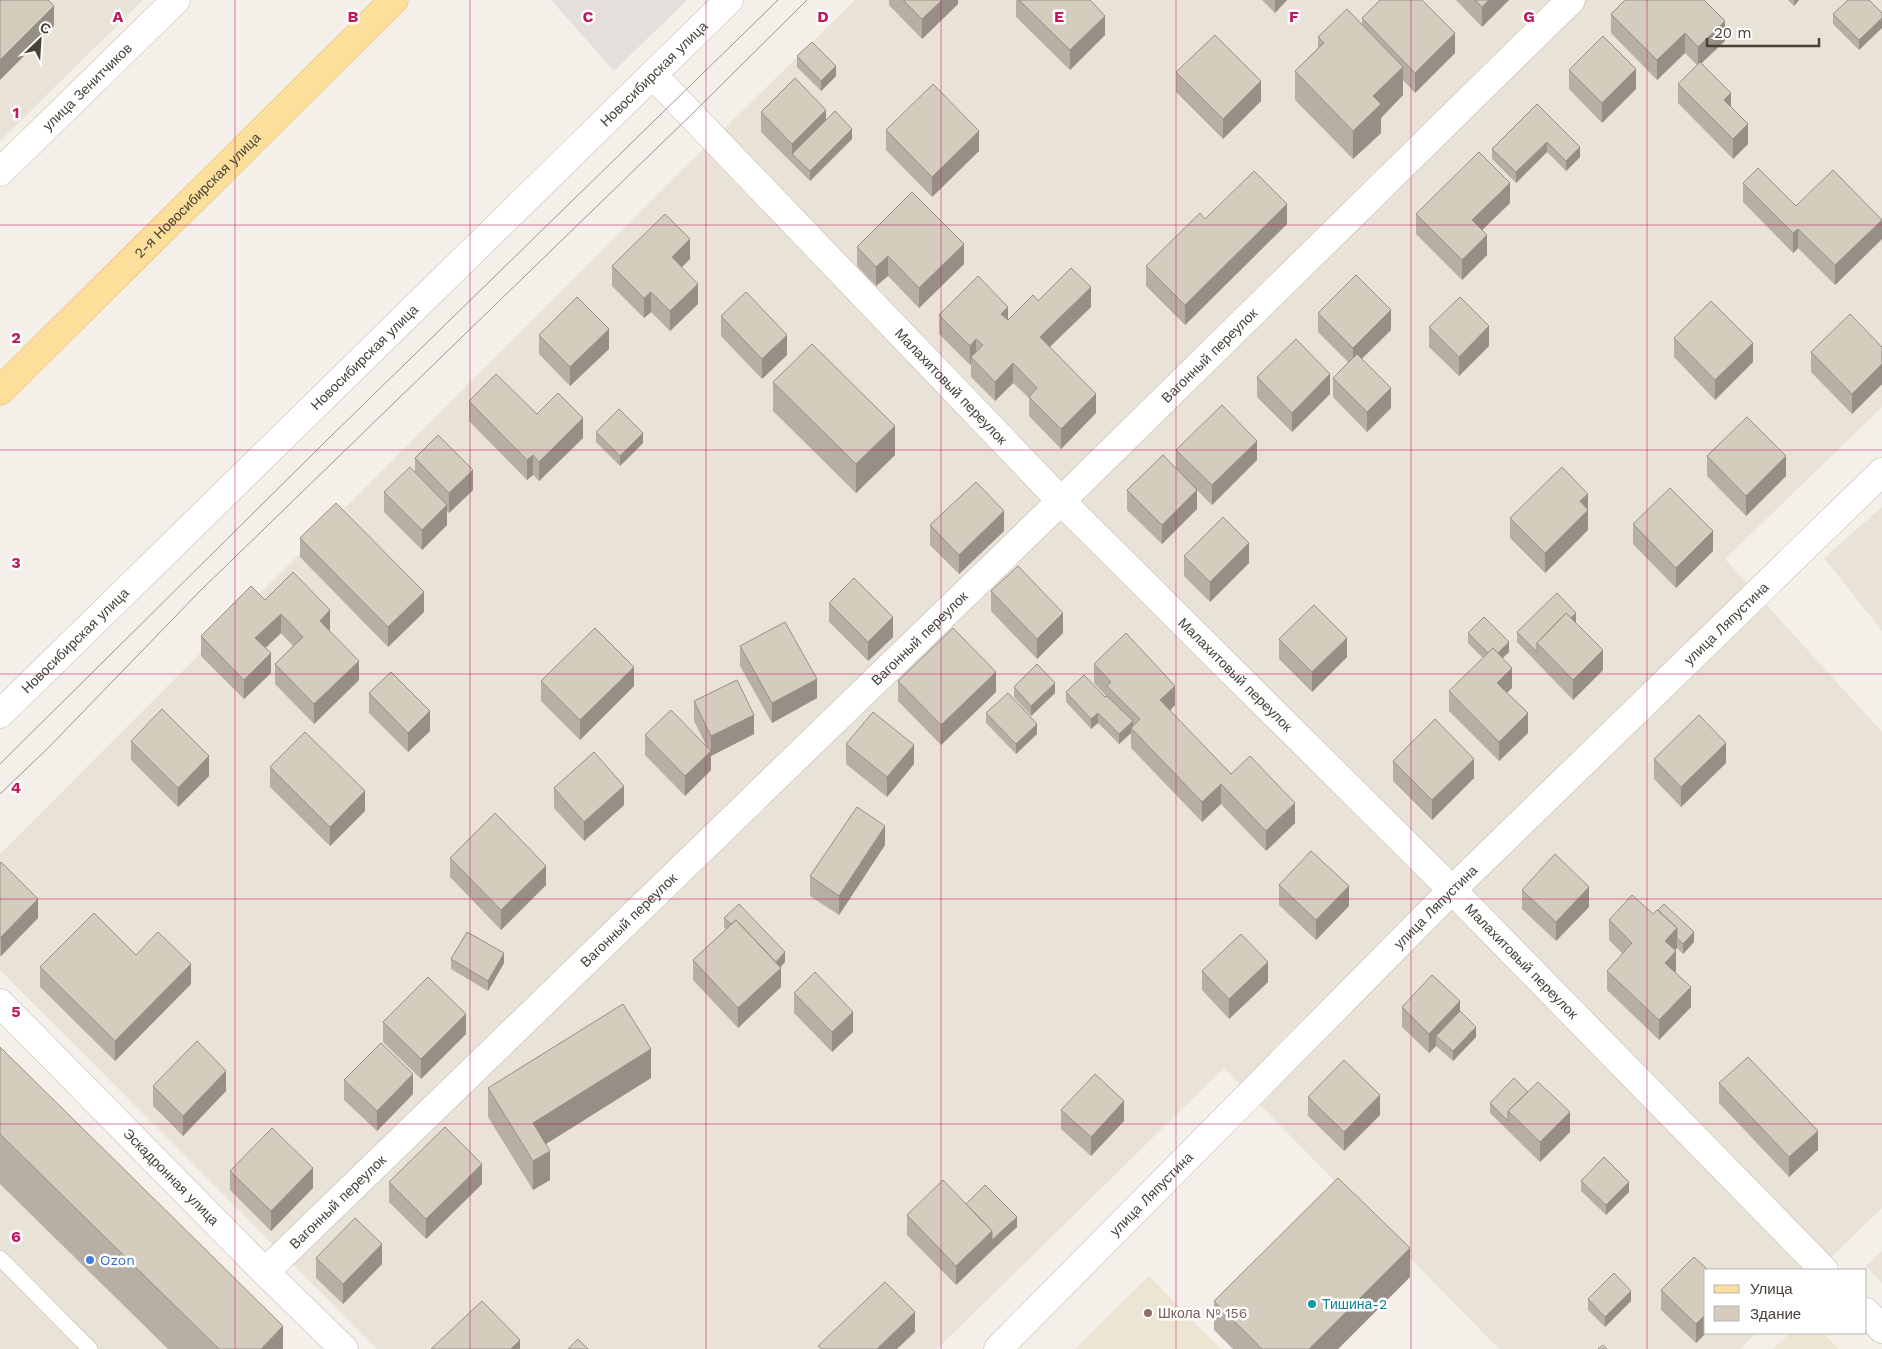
<svg xmlns="http://www.w3.org/2000/svg" width="1882" height="1349" font-family="'Work Sans',sans-serif">
<rect width="100%" height="100%" fill="#f4f0e9"/>
<!-- residential -->
<path fill="#e8e2d7" d="M0,0H143L0,141Z
M855,0H1882V407L1725,559L1882,732V1208L1818,1270H1706V1333H1756L1740,1349H1499L1224,1068L937,1349H377L0,970V854L681,171Z
M1882,507V631L1824,558Z
M0,1090L264,1349H0Z
M1882,1251V1283L1866,1266Z"/>
<!-- industrial -->
<path fill="#e4dfda" d="M551,0H687L614,71Z"/>
<!-- education -->
<path fill="#ede5d3" d="M1149,1276L1221,1349H1075Z
M1790,1333H1823L1839,1349H1773Z"/>
<g fill="none" stroke-linecap="round" stroke-linejoin="round">
<!-- service casing -->
<g stroke="#bfb8ab" stroke-width="16">
<path id="service" d="M0,1258L90,1349"/>
</g>
<!-- minor casing -->
<g stroke="#bfb8ab" stroke-width="29">
<g id="minor">
<path id="s1" d="M653,75L1061,501L1452,890L1824,1270"/>
<path id="s2" d="M0,172L176,0"/>
<path id="s3" d="M0,714L729,0"/>
<path id="s4" d="M0,1003L265,1272L344,1349"/>
<path id="s5" d="M265,1272L1061,501L1571,0"/>
<path d="M1866,1312L1882,1329"/>
<path id="s6" d="M998,1349L1452,890L1882,472"/>
</g>
</g>
<!-- primary casing -->
<g stroke="#e1bc69" stroke-width="29">
<g id="primary">
<path id="s7" d="M0,391L394,0"/>
</g>
</g>
<!-- service -->
<use href="#service" stroke="#fff" stroke-width="15"/>
<!-- minor -->
<use href="#minor" stroke="#fff" stroke-width="28"/>
<!-- primary -->
<use href="#primary" stroke="#fcdf9a" stroke-width="28"/>
<!-- tram -->
<path stroke="#979797" stroke-width="1" d="M0,764L327,440L778,0
M0,794L49,747L200,591L692,114L807,0"/>
</g>
<!-- wall -->
<path fill="#b7afa3" d="M889,0H958V4L922,39L889,5Z
M1016,0H1090L1105,35L1070,70L1016,17Z
M1262,0H1287L1275,13Z
M1456,0H1509L1482,27Z
M1788,0H1799L1794,6Z
M1869,0L1859,50L1833,24V14Z
M1611,14L1725,41L1701,64L1731,107L1748,144L1733,159L1678,103V84L1697,65L1685,53L1657,80L1611,33Z
M1362,18L1455,53L1415,93L1403,80V95L1381,118V133L1353,159L1295,100V71L1318,48V37L1362,24Z
M797,56L836,76L821,91L797,67Z
M1569,70L1636,89L1602,123L1569,89Z
M1176,72L1261,101L1223,139L1176,92Z
M1537,104L1580,157L1566,171L1547,152L1516,183L1492,159V149Z
M761,112L826,119L852,139L810,181L761,132Z
M886,130L979,151L932,197L886,150Z
M1743,183L1796,206L1882,239L1835,285L1798,248L1793,253L1743,202Z
M1510,203L1482,230L1487,255L1462,280L1416,234V214Z
M1205,219L1287,224L1185,325L1146,286V266Z
M857,247L964,264L919,308L888,276L876,286L857,266Z
M690,259L682,267L698,304L670,331L651,312L644,318L612,286V266Z
M1038,301L1091,307L1050,347L1096,413L1061,449L1029,416V398L1013,383L995,401L971,377V364L970,365L939,334V315L1008,320Z
M1318,313L1391,330L1362,359L1391,408L1367,432L1333,397V378L1348,362L1318,332Z
M721,316L787,355L762,379L721,336Z
M1429,327L1489,346L1459,376L1429,347Z
M539,335L609,349L570,386L539,354Z
M1674,338L1753,362L1715,400L1674,357Z
M1882,347V384L1852,414L1811,372V352Z
M1257,377L1330,394L1292,432L1257,397Z
M773,382L895,455L856,493L773,411Z
M469,401L537,414L583,438L539,481L533,475L527,480L469,421Z
M596,432L643,443L620,466L596,442Z
M1176,450L1257,460L1212,505L1197,490V509L1162,544L1127,510V490L1176,469Z
M1707,456L1786,476L1746,516L1707,476Z
M415,458L473,490L449,513L447,511V525L422,550L384,512V492L415,472Z
M1588,509V530L1545,573L1510,538V518Z
M1633,524L1713,551L1676,588L1633,544Z
M930,525L1004,531L959,574L930,545Z
M300,538L424,612L388,647L300,557Z
M1184,556L1249,563L1210,602L1184,576Z
M991,591L1063,633L1037,659L991,611Z
M265,600L330,630V631L359,680L314,724L275,684V664L293,646L281,633L265,648L271,673L244,699L201,656V636Z
M829,603L893,637L868,661L829,622Z
M1576,623L1603,670L1573,700L1517,642V632Z
M1468,633L1509,652L1502,658L1512,688L1507,692L1528,733L1499,761L1449,711V691L1483,658L1468,643Z
M1279,639L1347,657L1312,692L1279,659Z
M740,646L817,698L772,723L740,666Z
M1094,664L1175,705L1170,711L1231,774L1295,823L1266,851L1221,804L1202,822L1131,748V733L1119,744L1098,723L1091,729L1066,702V692L1105,697L1106,696L1094,683Z
M541,681L634,686L580,740L541,701Z
M898,681L996,692L941,745L898,701Z
M1014,687L1055,693L1031,716L1014,697Z
M369,693L430,731L408,752L369,713Z
M694,701L754,734L711,756V770L685,796L645,755V735L706,745L694,721Z
M986,713L1037,734L1016,754L986,723Z
M131,741L209,776L178,807L131,760Z
M846,744L914,764L887,797L846,764Z
M1654,759L1726,763L1681,807L1654,779Z
M1393,761L1474,778L1432,820L1393,781Z
M270,767L365,811L330,846L270,787Z
M554,788L624,805L584,841L554,808Z
M885,845L839,915L810,896V876Z
M450,858L546,885L501,930L450,877Z
M0,863L38,918L1,956H0Z
M1279,885L1349,906L1316,940L1279,905Z
M1522,890L1589,907L1556,941L1522,909Z
M1653,914L1694,942L1683,954L1677,948L1675,950L1676,971L1675,972L1691,1007L1659,1040L1607,990V971L1623,954L1609,940V920Z
M724,918L785,962L781,967V987L738,1028L693,980V960L726,929L724,928Z
M451,959L504,963L488,991L451,969Z
M40,967L191,984L115,1061L40,987Z
M1202,971L1268,982L1229,1019L1202,990Z
M794,993L853,1032L832,1052L794,1013Z
M1402,1007L1460,1011L1476,1037L1453,1061L1436,1046L1429,1053L1402,1027Z
M383,1022L466,1034L421,1079L383,1042Z
M0,1047L283,1349H168L0,1184Z
M651,1078L546,1144L550,1180L533,1190L488,1117V1088Z
M344,1080L413,1094L377,1131L344,1100Z
M1719,1083L1818,1150L1789,1177L1719,1103Z
M153,1086L226,1091L183,1136L153,1106Z
M1308,1097L1380,1115L1344,1151L1308,1116Z
M1490,1103L1570,1132L1540,1162L1490,1113Z
M1061,1110L1124,1121L1091,1156L1061,1129Z
M230,1171L313,1188L271,1231L230,1190Z
M1581,1181L1629,1192L1606,1215L1581,1191Z
M389,1182L482,1184L426,1239L389,1202Z
M966,1204L1017,1227L956,1285L907,1235V1215Z
M316,1258L382,1264L343,1304L316,1278Z
M1410,1277L1338,1349H1233L1214,1330V1301Z
M1661,1290L1706,1333L1696,1343L1661,1310Z
M1588,1299L1631,1301L1605,1327L1588,1310Z"/>
<!-- shaded-wall -->
<path fill="#958f85" d="M942,0H958V4L922,39V19Z
M1275,0H1287L1275,13Z
M1489,0H1509L1482,27V7Z
M1794,0H1799L1794,6Z
M54,6V26L0,80V60Z
M1105,16V35L1070,70V50Z
M1882,18V28L1859,50V40Z
M1725,21V41L1698,66V47Z
M1455,33V53L1415,93V73Z
M1685,33V53L1657,80V60Z
M836,66V76L821,91V81Z
M1403,67V95L1381,118V133L1353,159V131L1373,96Z
M1636,69V89L1602,123V103Z
M1261,81V101L1223,139V119Z
M1731,93V113L1724,100Z
M826,110V129L792,154V144Z
M1748,124V144L1733,159V139Z
M852,129V139L810,181V171Z
M979,131V151L932,197V177Z
M1547,142V152L1516,183V172Z
M1580,147V157L1566,171V161Z
M1510,183V203L1472,240V220Z
M1287,204V224L1185,325V305Z
M1882,220V239L1835,285V265Z
M1798,229V248L1793,253V233Z
M1487,235V255L1462,280V260Z
M690,239V259L672,277V257Z
M964,244V264L919,308V288Z
M888,256V276L876,286V267Z
M698,284V304L670,331V311Z
M1091,287V307L1040,356V337Z
M651,292V312L644,318V298Z
M1008,307V327L1001,314Z
M1391,310V330L1353,367V348Z
M1489,326V346L1459,376V357Z
M609,329V349L570,386V367Z
M787,335V355L762,379V359Z
M976,339V359L971,357V364L970,365V346Z
M1753,343V362L1715,400V380Z
M1013,363V383L995,401V382Z
M1882,364V384L1852,414V394Z
M1330,374V394L1292,432V413Z
M1391,388V408L1367,432V412Z
M1096,394V413L1061,449V429Z
M583,418V438L539,481V462Z
M895,426V455L856,493V464Z
M643,433V443L620,466V456Z
M1257,441V460L1212,505V485Z
M533,455V475L527,480V460Z
M1786,456V476L1746,516V496Z
M473,470V490L449,513V493Z
M1197,490V509L1162,544V525Z
M1588,494V530L1545,573V553L1580,501Z
M447,505V525L422,550V530Z
M1004,511V531L959,574V555Z
M1713,531V551L1676,588V568Z
M1249,543V563L1210,602V582Z
M424,592V612L388,647V627Z
M330,610V630L320,641V621Z
M1063,613V633L1037,659V639Z
M1576,613V623L1546,652L1541,647Z
M281,614V633L255,658V638Z
M893,617V637L868,661V642Z
M1347,638V657L1312,692V672Z
M1509,642V652L1493,668V658Z
M1603,650V670L1573,700V680Z
M271,653V673L244,699V680Z
M359,661V680L314,724V704Z
M634,667V686L580,740V720Z
M1512,668V688L1497,702V683Z
M996,672V692L941,745V725Z
M817,679V698L772,723V703Z
M1055,683V693L1031,716V706Z
M1175,686V705L1160,720V700Z
M430,711V731L408,752V733Z
M1098,713V723L1091,729V719Z
M1528,713V733L1499,761V742Z
M754,715V734L711,756V770L685,796V776L711,751V736Z
M1133,721V730L1131,728V733L1119,744V734Z
M1037,724V734L1016,754V744Z
M1726,743V763L1681,807V787Z
M914,745V764L887,797V777Z
M209,756V776L178,807V788Z
M1474,759V778L1432,820V800Z
M1221,784V804L1202,822V802Z
M624,786V805L584,841V822Z
M365,791V811L330,846V827Z
M1295,803V823L1266,851V831Z
M885,826V845L839,915V896Z
M546,866V885L501,930V910Z
M1349,886V906L1316,940V920Z
M1589,887V907L1556,941V922Z
M38,899V918L1,956V937Z
M1677,928V948L1665,961V941Z
M1694,932V942L1683,954V944Z
M1676,951V971L1665,982V963Z
M785,952V962L771,976V966Z
M504,953V963L488,991V981Z
M1268,962V982L1229,1019V999Z
M191,964V984L115,1061V1041Z
M781,968V987L738,1028V1008Z
M1691,987V1007L1659,1040V1020Z
M1460,1001V1021L1436,1036V1046L1429,1053V1034Z
M853,1012V1032L832,1052V1032Z
M466,1014V1034L421,1079V1059Z
M1476,1027V1037L1453,1061V1051Z
M651,1049V1078L533,1152V1123Z
M226,1071V1091L183,1136V1116Z
M413,1074V1094L377,1131V1111Z
M1380,1095V1115L1344,1151V1132Z
M1124,1101V1121L1091,1156V1137Z
M1570,1112V1132L1540,1162V1142Z
M1818,1131V1150L1789,1177V1157Z
M550,1151V1180L533,1190V1161Z
M482,1164V1184L426,1239V1219Z
M313,1168V1188L271,1231V1211Z
M1629,1182V1192L1606,1215V1205Z
M1017,1217V1227L992,1250V1240Z
M992,1231V1250L956,1285V1266Z
M382,1244V1264L343,1304V1284Z
M1410,1248V1277L1338,1349H1309Z
M1631,1291V1301L1605,1327V1317Z
M915,1312V1332L897,1349H877Z
M1706,1314V1333L1696,1343V1324Z
M283,1326V1349H261Z
M520,1340V1349H511Z"/>
<!-- building -->
<path fill="#d5ccbe" stroke="#958f85" d="M0,0H48L54,6L0,60Z
M903,0H942L922,19Z
M1019,0H1090L1105,16L1070,50Z
M1380,0H1422L1455,33L1415,73L1362,18Z
M1475,0H1489L1482,7Z
M1625,0H1704L1725,21L1698,47L1685,33L1657,60L1611,14Z
M1848,0H1869L1882,13V18L1859,40L1833,14Z
M1347,9L1403,67L1373,96L1381,104L1353,131L1295,71L1324,43L1318,37Z
M1215,35L1261,81L1223,119L1176,72Z
M1603,36L1636,69L1602,103L1569,70Z
M812,42L836,66L821,81L797,56Z
M1700,62L1731,93L1724,100L1748,124L1733,139L1678,84Z
M795,78L826,110L792,144L761,112Z
M933,84L979,131L932,177L886,130Z
M1537,104L1580,147L1566,161L1547,142L1516,172L1492,149Z
M835,111L852,129L810,171L792,154Z
M1479,152L1510,183L1472,220L1487,235L1462,260L1416,214Z
M1758,168L1796,206L1833,170L1882,220L1835,265L1798,229L1793,233L1743,183Z
M1254,171L1287,204L1185,305L1146,266L1200,213L1205,219Z
M912,192L964,244L919,288L888,256L876,267L857,247Z
M665,214L690,239L672,257L698,284L670,311L651,292L644,298L612,266Z
M1071,268L1091,287L1040,337L1096,394L1061,429L1029,397L1037,388L1013,363L995,382L971,357L983,345L976,339L970,346L939,315L978,276L1008,307L1001,314L1008,320L1033,295L1038,301Z
M1356,275L1391,310L1353,348L1318,313Z
M746,292L787,335L762,359L721,316Z
M577,297L609,329L570,367L539,335Z
M1460,297L1489,326L1459,357L1429,327Z
M1711,301L1753,343L1715,380L1674,338Z
M1850,314L1882,347V364L1852,394L1811,352Z
M1296,339L1330,374L1292,413L1257,377Z
M812,344L895,426L856,464L773,382Z
M1357,354L1391,388L1367,412L1333,378Z
M496,374L537,414L558,393L583,418L539,462L533,455L527,460L469,401Z
M1222,405L1257,441L1212,485L1176,450Z
M619,409L643,433L620,456L596,432Z
M1747,417L1786,456L1746,496L1707,456Z
M438,435L473,470L449,493L415,458Z
M1163,455L1197,490L1162,525L1127,490Z
M410,467L447,505L422,530L384,492Z
M1562,467L1588,494L1580,501L1588,510L1545,553L1510,518Z
M976,482L1004,511L959,555L930,525Z
M1670,488L1713,531L1676,568L1633,524Z
M336,503L424,592L388,627L300,538Z
M1223,517L1249,543L1210,582L1184,556Z
M1018,566L1063,613L1037,639L991,591Z
M293,572L330,610L320,621L359,661L314,704L275,664L303,637L281,614L255,638L271,653L244,680L201,636L251,586L265,600Z
M854,578L893,617L868,642L829,603Z
M1557,593L1576,613L1571,618L1566,613L1537,643V652L1517,632Z
M1314,605L1347,638L1312,672L1279,639Z
M1566,613L1603,650L1573,680L1537,643Z
M1484,617L1509,642L1498,653L1493,648L1488,653L1468,633Z
M785,622L817,679L772,703L740,646Z
M595,628L634,667L580,720L541,681Z
M953,628L996,672L941,725L898,681Z
M1126,633L1175,686L1160,700L1231,774L1250,756L1295,803L1266,831L1221,784L1202,802L1131,728L1140,719L1107,686L1111,682L1094,664Z
M1493,648L1512,668L1497,683L1528,713L1499,742L1449,691Z
M1037,664L1055,683L1031,706L1014,687Z
M391,672L430,711L408,733L369,693Z
M1084,675L1105,697L1107,696L1133,721L1119,734L1098,713L1091,719L1066,692Z
M737,680L754,715L711,736L694,701Z
M1008,693L1037,724L1016,744L986,713Z
M162,709L209,756L178,788L131,741Z
M671,710L711,751L685,776L645,735Z
M873,712L914,745L887,777L846,744Z
M1699,715L1726,743L1681,787L1654,759Z
M1435,719L1474,759L1432,800L1393,761Z
M305,732L365,791L330,827L270,767Z
M594,752L624,786L584,822L554,788Z
M857,807L885,826L839,896L810,876Z
M495,813L546,866L501,910L450,858Z
M1311,851L1349,886L1316,920L1279,885Z
M1555,854L1589,887L1556,922L1522,890Z
M1,862L38,899L1,937L0,936V863Z
M1632,895L1653,914L1657,910L1677,928L1665,941L1676,951L1665,963L1691,987L1659,1020L1607,971L1632,943L1609,920Z
M739,904L785,952L776,962L736,920L731,924L724,918Z
M1664,904L1694,932L1683,944L1677,938V928L1658,910Z
M94,913L136,955L158,932L191,964L115,1041L40,967Z
M736,920L781,968L738,1008L693,960Z
M467,932L504,953L488,981L451,959Z
M1241,934L1268,962L1229,999L1202,971Z
M815,972L853,1012L832,1032L794,993Z
M1432,975L1460,1001L1429,1034L1402,1007Z
M428,977L466,1014L421,1059L383,1022Z
M623,1004L651,1049L533,1123L550,1151L533,1161L488,1088Z
M1460,1011L1476,1027L1453,1051L1436,1036Z
M197,1041L226,1071L183,1116L153,1086Z
M381,1043L413,1074L377,1111L344,1080Z
M0,1047L283,1326L261,1349H219L0,1134Z
M1748,1057L1818,1131L1789,1157L1719,1083Z
M1344,1060L1380,1095L1344,1132L1308,1097Z
M1095,1074L1124,1101L1091,1137L1061,1110Z
M1514,1078L1528,1092L1508,1111V1121L1490,1103Z
M1538,1082L1570,1112L1540,1142L1508,1111Z
M445,1127L482,1164L426,1219L389,1182Z
M272,1128L313,1168L271,1211L230,1171Z
M1604,1157L1629,1182L1606,1205L1581,1181Z
M1338,1178L1410,1248L1309,1349H1262L1214,1301Z
M943,1180L992,1231L956,1266L907,1215Z
M985,1185L1017,1217L992,1240V1231L966,1204Z
M355,1218L382,1244L343,1284L316,1258Z
M1694,1257L1708,1270H1706V1314L1696,1324L1661,1290Z
M1614,1273L1631,1291L1605,1317L1588,1299Z
M885,1282L915,1312L877,1349H822L818,1346Z
M482,1301L520,1340L511,1349H431Z
M578,1339L588,1349H568Z
M1603,1345L1607,1349H1598Z"/>
<!-- grid -->
<path fill="none" stroke="#c2185b" stroke-width="1" stroke-opacity="0.55" d="M235,0V1349M470,0V1349M706,0V1349M941,0V1349M1176,0V1349M1411,0V1349M1647,0V1349M0,225H1882M0,450H1882M0,674H1882M0,899H1882M0,1124H1882"/>
<!-- markers -->
<circle fill="#3f7fe0" stroke="#fff" stroke-width="2" cx="90" cy="1260" r="5"/>
<circle fill="#0f9aa8" stroke="#fff" stroke-width="2" cx="1312" cy="1304" r="5"/>
<circle fill="#8d6e63" stroke="#fff" stroke-width="2" cx="1148" cy="1313" r="5"/>
<g text-anchor="middle" dominant-baseline="central" stroke-width="5" stroke-linejoin="round" paint-order="stroke">
<!-- street labels -->
<g font-size="14" fill="#474137" stroke="#fff">
<text stroke="none"><textPath href="#s3" startOffset="915">Новосибирская улица</textPath></text>
<text stroke="none"><textPath href="#s2" startOffset="122">улица Зенитчиков</textPath></text>
<text stroke="none"><textPath href="#s7" startOffset="278">2-я Новосибирская улица</textPath></text>
<text stroke="none"><textPath href="#s5" startOffset="1316">Вагонный переулок</textPath></text>
<text stroke="none"><textPath href="#s3" startOffset="510">Новосибирская улица</textPath></text>
<text stroke="none"><textPath href="#s1" startOffset="431">Малахитовый переулок</textPath></text>
<text stroke="none"><textPath href="#s6" startOffset="1028">улица Ляпустина</textPath></text>
<text stroke="none"><textPath href="#s5" startOffset="911">Вагонный переулок</textPath></text>
<text stroke="none"><textPath href="#s3" startOffset="105">Новосибирская улица</textPath></text>
<text stroke="none"><textPath href="#s1" startOffset="836">Малахитовый переулок</textPath></text>
<text stroke="none"><textPath href="#s6" startOffset="622">улица Ляпустина</textPath></text>
<text stroke="none"><textPath href="#s5" startOffset="506">Вагонный переулок</textPath></text>
<text stroke="none"><textPath href="#s1" startOffset="1241">Малахитовый переулок</textPath></text>
<text stroke="none"><textPath href="#s4" startOffset="244">Эскадронная улица</textPath></text>
<text stroke="none"><textPath href="#s6" startOffset="218">улица Ляпустина</textPath></text>
<text stroke="none"><textPath href="#s5" startOffset="101">Вагонный переулок</textPath></text>
</g>
<!-- shop labels -->
<g font-size="14" fill="#366cbe" stroke="#fff" text-anchor="start">
<text x="100" y="1260">Ozon</text>
</g>
<!-- culture labels -->
<g font-size="14" fill="#0d838f" stroke="#fff" text-anchor="start">
<text x="1322" y="1304">Тишина-2</text>
</g>
<!-- education labels -->
<g font-size="14" fill="#785e54" stroke="#fff" text-anchor="start">
<text x="1158" y="1313">Школа № 156</text>
</g>
</g>
<g font-size="16" text-anchor="middle" font-weight="bold" fill="#c2185b" stroke="#fff" stroke-width="5" stroke-linejoin="round" paint-order="stroke">
<text x="118" y="22">A</text>
<text x="353" y="22">B</text>
<text x="588" y="22">C</text>
<text x="823" y="22">D</text>
<text x="1059" y="22">E</text>
<text x="1294" y="22">F</text>
<text x="1529" y="22">G</text>
<text x="16" y="118">1</text>
<text x="16" y="343">2</text>
<text x="16" y="568">3</text>
<text x="16" y="793">4</text>
<text x="16" y="1017">5</text>
<text x="16" y="1242">6</text>
</g>
<!-- legend -->
<rect x="1704" y="1269" width="162" height="65" fill="#ffffff" stroke="#b5b3af"/>
<rect x="1714" y="1285" width="25" height="8" fill="#fcdf9a" stroke="#b5b3af"/>
<text x="1750" y="1294" font-size="15" fill="#474137">Улица</text>
<rect x="1714" y="1306" width="25" height="15" fill="#d5ccbe" stroke="#b5b3af"/>
<text x="1750" y="1319" font-size="15" fill="#474137">Здание</text>
<!-- north arrow -->
<g transform="translate(40 40) rotate(25)" stroke="#ffffff" stroke-width="4" paint-order="stroke">
<path d="M0-4L9 19L0 12L-9 19Z" fill="#474137"/>
<text y="-8" font-size="14" font-weight="bold" text-anchor="middle" fill="#474137">С</text>
</g>
<!-- scale -->
<path d="M1707 38v8h112v-8" fill="none" stroke="#474137" stroke-width="2.5"/>
<text x="1714" y="38" font-size="15" fill="#474137" stroke="#ffffff" stroke-width="4" paint-order="stroke">20 m</text>
</svg>
